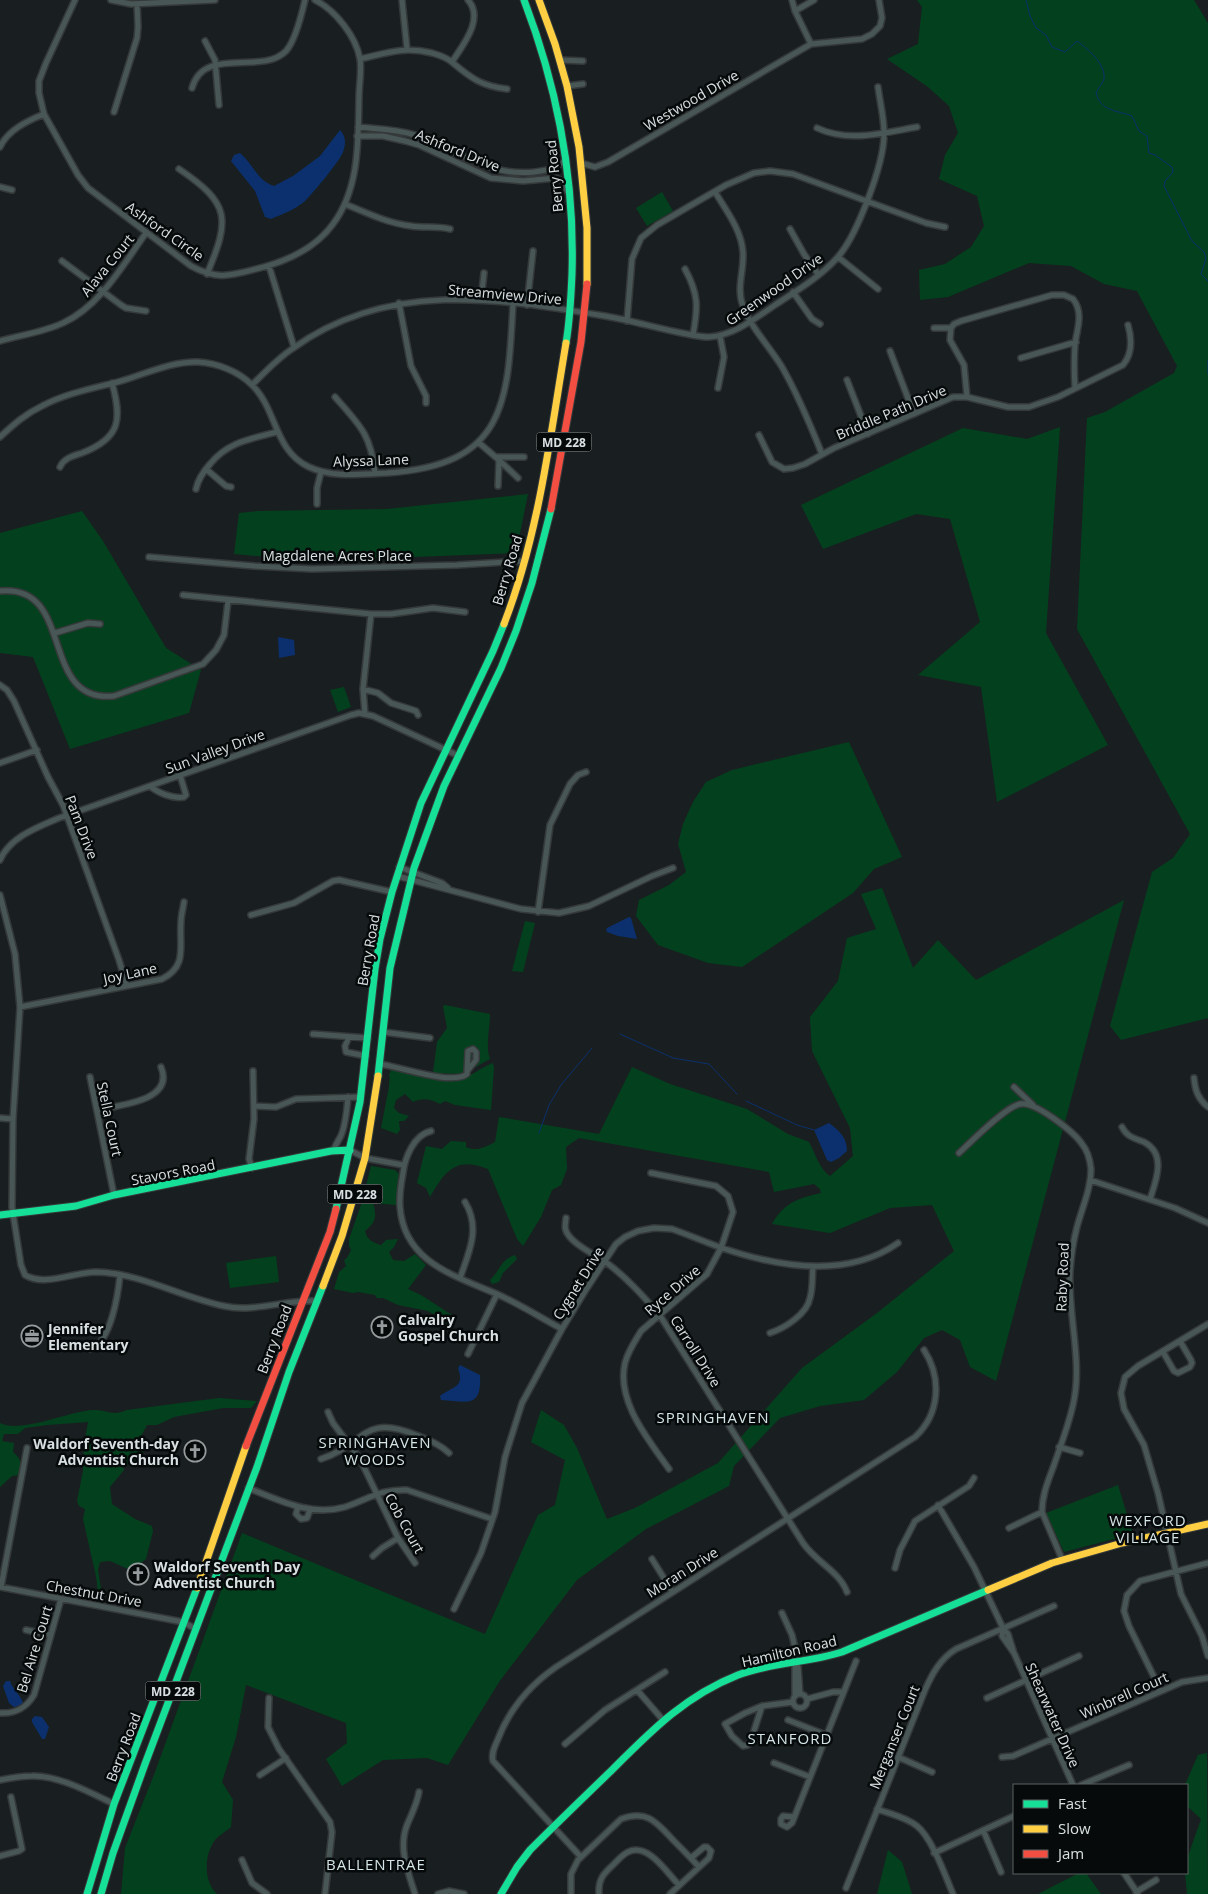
<svg xmlns="http://www.w3.org/2000/svg" width="1208" height="1894" font-family="'Open Sans',sans-serif">
<rect width="100%" height="100%" fill="#191f20"/>
<!-- green -->
<path fill="#03411e" d="M917,0H1194L1208,23V1018L1121,1040L1110,1026L1152,872L1173,858L1190,834L1077,629L1087,418L1105,412L1174,373L1177,366L1137,291L1104,284L1071,266L1029,263L948,297L920,300L919,270L945,264L971,247L984,226L977,196L939,179L945,155L958,133L949,106L928,87L887,59L918,44L922,7Z
M662,192L673,211L647,226L636,208Z
M1060,427L1046,633L1108,745L997,802L981,687L918,675L980,622L950,519L916,514L823,549L801,505L963,428L1027,439Z
M528,494L516,553L313,561L234,554L239,513L258,511L387,509Z
M82,511L103,541L166,648L201,670L189,713L70,749L33,657L0,653V533Z
M344,687L351,707L338,712L330,690Z
M849,742L902,857L874,869L853,893L742,967L708,963L658,945L636,916L639,900L669,885L686,872L678,844L683,824L693,802L706,782L732,770Z
M882,888L913,968L938,940L976,980L1124,900L996,1381L970,1367L960,1340L942,1330L924,1338L897,1372L864,1400L820,1406L780,1418L734,1466L729,1486L646,1529L577,1580L499,1682L448,1765L427,1758L383,1760L342,1786L326,1759L347,1743L346,1723L246,1685L236,1737L222,1782L233,1800L231,1827C225,1832 216,1837 213,1843C204,1858 204,1882 217,1894H121L125,1848L155,1772L242,1533L485,1634L538,1515L555,1505L565,1460L531,1442L541,1410L564,1425L577,1448L607,1519L635,1508L718,1463L802,1368L877,1313L954,1251L932,1205L890,1208L830,1233L772,1224C784,1203 798,1198 821,1193L820,1189L814,1184L774,1192L769,1172L579,1138L566,1147L567,1169L561,1185L552,1190L541,1217L523,1246L517,1239L488,1169C456,1156 445,1171 430,1197L426,1188L417,1183L426,1146L442,1149L451,1141L466,1142V1147C476,1152 486,1147 495,1142L499,1117L599,1134L632,1067L670,1084L747,1109L788,1134L809,1142C815,1153 820,1170 830,1176L853,1156L850,1128L812,1051L810,1017L838,981L847,938L876,929L861,894Z
M525,921L535,923L523,972L512,971Z
M445,1005L490,1014C490,1030 485,1045 490,1059L463,1074L433,1073L437,1042L447,1028L443,1006Z
M493,1063L494,1068L491,1110L455,1105L445,1101L440,1104C430,1098 422,1098 413,1102L405,1094L396,1100L394,1108L399,1113L409,1116L404,1121H399L400,1130L397,1134L381,1128L389,1087V1083L390,1078L389,1075L391,1070C413,1072 435,1084 458,1080C471,1077 481,1067 493,1063Z
M371,1166L395,1170L399,1174L398,1181L396,1205L373,1203C377,1217 376,1222 365,1231C367,1240 372,1242 381,1245L386,1240L398,1239L394,1247L389,1252L393,1260L404,1261L415,1254L426,1265L408,1289L421,1295L455,1317L443,1328L435,1315L428,1311L398,1305L383,1298H377L375,1295L358,1292L353,1293L334,1289L339,1272L346,1266L344,1260L347,1258L351,1250L349,1246V1239L362,1202Z
M515,1255L517,1259L503,1273L499,1282L492,1284L490,1280C500,1271 500,1260 515,1255Z
M276,1256L279,1282L230,1288L226,1263Z
M219,1398L257,1401L251,1408H223L174,1417L157,1425H147L139,1440L144,1448L143,1455L145,1460L143,1466L124,1464V1470L110,1487L112,1504L135,1519L152,1526L153,1531L146,1559L141,1563H134L128,1569L110,1561L100,1562L98,1570L102,1595L99,1599L96,1576L83,1519L85,1509L79,1506L77,1501L83,1471L84,1444L88,1422L47,1425L25,1428L18,1434H4L2,1441L14,1443L13,1452C22,1460 22,1464 20,1475L12,1476L0,1487V1423C20,1434 70,1411 93,1410C107,1409 112,1417 127,1410Z
M1118,1485L1133,1534L1064,1552L1046,1513Z
M1207,1753L1208,1894H1187L1185,1873H1187V1859L1201,1819L1187,1806V1785H1185L1198,1755Z
M888,1850L902,1862L912,1894H877Z
M1079,1873H1086L1101,1894H1038Z"/>
<!-- water -->
<path fill="#0b306d" d="M340,130C346,136 346,144 343,152C340,161 313,193 305,201C296,209 283,214 271,219L265,217L255,191L231,161L234,155L240,153C253,164 257,180 274,186L293,176L320,156Z
M278,637L294,640L295,655L279,658Z
M629,917L631,918L637,939L618,936L607,932L606,929L609,927Z
M829,1123C840,1131 847,1138 847,1151L839,1158L831,1162L827,1160L814,1130Z
M460,1365L480,1375C482,1410 465,1401 441,1400L440,1396C453,1386 465,1388 458,1368Z
M6,1681H10C13,1690 20,1694 23,1703L20,1706L14,1707L9,1703L3,1686Z
M35,1716L42,1717L49,1727L45,1739H42L32,1722V1719Z"/>
<g fill="none" stroke-linecap="round" stroke-linejoin="round">
<!-- stream -->
<path stroke="#0b306d" stroke-width="1" d="M1026,0L1030,16L1036,28L1046,35L1052,47L1065,52L1077,41C1087,48 1106,64 1104,79C1103,83 1098,88 1096,93C1101,112 1117,110 1132,116L1139,131L1147,136L1149,153L1155,155L1172,167L1173,172L1165,181L1164,186L1192,241L1204,252L1206,258L1201,274L1208,281
M1208,360V374
M620,1034L673,1058L709,1064L737,1094
M746,1101L797,1125L814,1130
M539,1133L549,1105L561,1085L592,1048"/>
<!-- street casing -->
<g stroke="#35393a" stroke-width="8">
<path id="street" d="M75,0L46,63L39,81V93L44,114L78,175L88,188L191,266C217,280 229,276 256,269C285,262 315,249 333,224C360,188 358,140 359,97C359,85 362,70 360,59C356,36 335,10 315,0
M111,0L131,4L215,0
M402,0L407,49
M792,0L795,11L811,44
M795,11L814,0
M205,41L215,60L219,105
M360,59C387,53 403,46 432,53C439,55 448,58 453,63C472,79 482,86 507,89
M560,60L583,61
M452,62C462,46 485,19 468,0
M567,86L583,84
M192,88C204,45 262,76 286,51C295,41 302,13 305,0
M114,112L137,38L138,27L137,4
M358,127C378,129 396,129 415,135C458,149 486,177 534,172C549,170 554,170 565,160
M817,128C849,143 883,133 917,127
M357,136H383L405,141L419,145L491,178L523,181L556,178L563,182L567,191
M0,147C8,130 27,121 44,114
M581,163L595,167L608,162L811,44L862,39L872,34L880,26L882,18L879,0
M179,169C231,204 230,219 207,274
M0,187L12,190
M715,192C726,210 742,231 743,253C744,272 736,288 743,306C751,328 770,347 782,367C798,395 810,424 822,454
M345,204C367,213 387,223 411,226C424,228 437,226 450,229
M790,229L804,254L818,274
M838,257L878,289
M62,261L121,305L126,308L146,311
M269,266L294,347
M685,269C699,295 698,307 693,335
M793,292L812,319L820,324
M481,300L484,273
M399,303L411,366L426,396V403
M527,305L533,251
M627,321L632,259L641,238L657,225L700,200L726,185L754,173L770,171L793,174L926,223L945,227
M934,328H951
M0,341C21,335 44,332 63,323C100,306 123,265 146,233
M890,351L914,414
M1021,358L1076,342
M847,380L868,434
M252,385C265,372 277,359 292,349C387,280 496,298 605,316C629,320 653,327 677,332C688,334 699,337 709,337C735,335 754,319 775,305C796,291 820,277 837,258C857,236 885,162 884,132C884,118 880,102 878,87
M718,388L724,357L720,336
M335,397C360,425 371,435 375,473
M967,397L964,365L950,340L951,328L954,324L961,321L1052,295H1064L1073,299C1084,313 1077,329 1075,344C1074,359 1074,373 1075,388
M759,435L772,462L784,469L793,468L805,464L834,448L953,397H967L1008,407H1029L1058,397L1123,365C1133,353 1132,339 1128,325
M0,437C13,425 25,414 42,406C66,393 95,388 121,381C145,374 172,361 198,362C217,363 238,371 252,385C277,409 274,451 309,467C333,478 360,474 387,473C505,465 508,405 513,304
M478,442L499,460L498,486
M497,457H524
M499,460L518,478
M60,467C64,458 73,456 82,453C121,438 122,419 112,383
M206,469L226,486L231,487
M196,489C198,479 203,472 210,464C228,442 250,439 277,432
M317,504V488L321,472
M149,557L254,566L312,569L457,565L524,561
M0,591C76,583 38,704 114,696L203,664L216,650L224,635L228,601
M183,595L371,614H391L433,608L465,612
M55,633L88,623L100,624
M0,685L7,690L14,701L48,777L63,805L119,960L127,986
M363,689L378,693L391,703L416,711L418,715
M365,714L363,689L371,614
M0,763L37,750
M150,786C158,793 173,799 184,797L186,795L180,775
M0,860C10,837 38,827 59,818L351,715L359,713L373,716L459,756
M399,867L442,883L448,888
M397,876L521,909L559,913L589,906L652,876L673,868
M0,895L15,954L20,1007L13,1119L12,1207L21,1265L25,1275C45,1287 74,1272 96,1272C141,1273 180,1297 224,1306C254,1313 287,1299 318,1301
M538,912L550,825L570,784L578,775L586,772
M251,915L294,903L333,881L339,880L392,892
M20,1007L162,979C188,966 179,946 181,922C181,915 183,909 184,902
M383,1032L430,1038
M313,1034L368,1038
M349,1037L345,1046L346,1052L366,1056
M473,1049L476,1052V1060L467,1071L468,1051Z
M379,1064C398,1066 452,1086 467,1074V1071
M90,1077L114,1195
M1194,1078C1195,1090 1198,1099 1208,1107
M1014,1087L1033,1105
M254,1106L276,1107L296,1099L361,1097
M97,1110C120,1105 175,1101 161,1067
M0,1118L13,1119
M1122,1127C1127,1137 1134,1138 1144,1142C1167,1154 1156,1181 1150,1199
M431,1131C414,1135 405,1157 403,1173C401,1184 399,1195 400,1207C404,1263 456,1276 499,1295C521,1305 541,1318 562,1329
M350,1150L365,1158L403,1165
M334,1151C335,1143 340,1140 342,1133C346,1122 347,1109 348,1097
M959,1153C971,1142 1005,1107 1020,1104C1035,1101 1074,1132 1082,1144C1088,1151 1090,1160 1091,1169C1091,1189 1082,1208 1077,1227C1073,1242 1071,1257 1070,1272C1068,1314 1082,1360 1074,1400C1070,1422 1061,1444 1054,1465C1048,1481 1042,1495 1042,1512L1062,1559
M252,1168L249,1159L254,1119L253,1071
M651,1173L716,1186L728,1196L733,1212L721,1248L707,1274L641,1331C635,1341 628,1351 625,1363C616,1401 648,1439 669,1469
M1090,1180L1175,1208L1208,1223
M566,1218C565,1226 564,1230 569,1236C578,1248 595,1254 607,1263C627,1278 642,1295 659,1314L803,1543C816,1562 839,1571 847,1592
M460,1278C469,1252 481,1228 465,1202
M1208,1324L1138,1366L1125,1377L1121,1393L1124,1409L1144,1445L1158,1493L1181,1594L1202,1636L1208,1656
M770,1333C785,1328 807,1314 810,1298C813,1288 812,1277 813,1267
M91,1349C111,1341 118,1295 120,1275
M1163,1352L1174,1371L1178,1373L1190,1367L1192,1363L1191,1360L1180,1341
M468,1354L497,1294
M328,1412L333,1423L360,1459L398,1538L415,1563
M1059,1447L1080,1453
M321,1459C365,1445 362,1413 416,1435C428,1440 440,1444 449,1453
M248,1488C279,1500 311,1517 345,1507C369,1499 380,1489 407,1490L492,1519
M938,1505L974,1567L1003,1628L1008,1634L1013,1650
M298,1507L296,1514L301,1519L307,1518L310,1510
M1009,1528L1042,1512
M373,1556L382,1548L398,1538
M652,1559L672,1591
M895,1568L900,1550L915,1521L969,1486L974,1478
M0,1587L183,1622L196,1629
M1,1587L27,1448
M454,1609L481,1553L495,1512L505,1457L522,1403L562,1329L587,1288L616,1244L625,1237L638,1231L654,1228L672,1229C689,1235 705,1242 722,1248C778,1267 847,1279 898,1243
M782,1613L792,1635L795,1648V1696
M1003,1628L1002,1636L1014,1653L1073,1785
M26,1630L51,1635
M795,1662L798,1667L800,1694
M637,1690L663,1720
M1159,1692L1157,1683L1129,1626L1124,1611L1127,1595L1140,1581L1208,1563
M793 1701a7 7 0 1 1 14 0a7 7 0 1 1-14 0Z
M269,1698L268,1727L279,1749L330,1822L332,1832L325,1894
M987,1698L1079,1656
M807,1699L833,1692H843
M762,1706L751,1740L748,1745L743,1746L732,1736L725,1724L745,1713Z
M762,1706L793,1702
M0,1713C16,1714 26,1708 34,1695L61,1599
M788,1720L826,1735
M565,1744L605,1710L665,1672
M898,1757L932,1772
M1002,1757L1013,1756L1182,1682L1208,1678
M774,1763L810,1777
M260,1775L286,1758
M0,1780C10,1778 21,1776 32,1776C58,1775 91,1793 114,1804
M1081,1785L1129,1765
M877,1809C890,1814 906,1817 917,1826C932,1838 945,1875 953,1894
M794,1817L783,1816L781,1819V1824L787,1827L792,1823L856,1661
M983,1830L1001,1872
M934,1853L1014,1816
M0,1856L19,1851L22,1849L11,1797
M581,1857L493,1761C491,1753 495,1746 498,1739C510,1708 530,1685 556,1667L915,1437C940,1414 942,1378 924,1350
M242,1860L252,1883L267,1894
M1124,1873L1138,1894
M846,1888L925,1690C932,1674 940,1659 956,1649L1054,1606
M1136,1892L1156,1880
M415,1894C408,1872 398,1848 407,1825C412,1813 417,1804 419,1792
M438,1894L449,1891L464,1894
M571,1894V1874L578,1860L621,1819C648,1809 657,1823 674,1841C683,1850 691,1858 699,1867
M599,1894C598,1880 603,1874 613,1865C618,1860 622,1855 628,1852C648,1842 667,1873 679,1885
M670,1894L709,1858L711,1851L707,1847H704L691,1858"/>
</g>
<!-- fast casing -->
<g stroke="#35393a" stroke-width="9">
<path id="fast" d="M524,0C558,89 575,179 572,274C571,297 570,320 566,343
M378,1076L390,968L414,868L444,786L501,668L516,631L532,583L551,509
M336,1209L360,1102L375,969L380,939L392,892L421,803L493,651L504,624
M0,1215L76,1206L114,1195L331,1151L350,1150
M87,1894L114,1804L197,1588
M101,1894L113,1853L145,1764L257,1467L289,1372L323,1286
M501,1894L517,1867L530,1850C557,1823 584,1797 612,1770C651,1731 685,1696 738,1675C772,1662 808,1663 842,1652L988,1590"/>
</g>
<!-- slow casing -->
<g stroke="#35393a" stroke-width="9">
<path id="slow" d="M539,0L555,44L567,86L579,147L587,228V284
M504,624C539,534 550,437 566,343
M323,1286L342,1236L365,1158L378,1076
M197,1588L246,1446
M988,1590L1052,1563L1122,1543L1208,1524"/>
</g>
<!-- jam casing -->
<g stroke="#35393a" stroke-width="9">
<path id="jam" d="M551,509L581,342L587,284
M246,1446L330,1232L336,1209"/>
</g>
<!-- street -->
<use href="#street" stroke="#485655" stroke-width="5"/>
<!-- fast -->
<use href="#fast" stroke="#16e098" stroke-width="7"/>
<!-- slow -->
<use href="#slow" stroke="#ffcf43" stroke-width="7"/>
<!-- jam -->
<use href="#jam" stroke="#f24e42" stroke-width="7"/>
</g>
<!-- icons -->
<defs>
<g id="church-ring" transform="scale(1.125)"><circle r="9.5" fill="#060a0a" stroke="#969c9d" stroke-width="1.5"/><path d="M-1.2-6h2.4v3.5h3.3v2.4h-3.3V6h-2.4V-.1h-3.3v-2.4h3.3Z" fill="#969c9d"/></g>
<g id="office-ring" transform="scale(1.125)"><circle r="9.5" fill="#060a0a" stroke="#969c9d" stroke-width="1.5"/><path d="M-6-3h4V-5.5h4V-3h4V5H-6ZM-1-4.5V-3h2v-1.5ZM-6 0V1H6V0Z" fill="#969c9d"/></g>
</defs>
<g fill-rule="evenodd">
<use href="#church-ring" x="382" y="1327"/>
<use href="#office-ring" x="32" y="1336"/>
<use href="#church-ring" x="195" y="1451"/>
<use href="#church-ring" x="138" y="1574"/>
</g>
<g text-anchor="middle" dominant-baseline="central" stroke-width="5" stroke-linejoin="round" paint-order="stroke">
<!-- shield labels -->
<g fill="#060a0a" stroke="#9aa0a0" stroke-width="1">
<rect x="536.5" y="432.5" width="55" height="19" rx="4"/>
<rect x="327.5" y="1184.5" width="55" height="19" rx="4"/>
<rect x="145.5" y="1681.5" width="55" height="19" rx="4"/>
</g>
<g font-size="12" font-weight="bold" fill="#d9e0e1">
<text x="564" y="442">MD 228</text>
<text x="355" y="1194">MD 228</text>
<text x="173" y="1691">MD 228</text>
</g>
<!-- street labels -->
<g font-size="14" fill="#d9e0e1" stroke="#060a0a">
<text transform="translate(691 100) rotate(-30)">Westwood Drive</text>
<text transform="translate(458 150) rotate(22)">Ashford Drive</text>
<text transform="translate(554 176) rotate(-96)">Berry Road</text>
<text transform="translate(165 231) rotate(35)">Ashford Circle</text>
<text transform="translate(107 265) rotate(-51)">Alava Court</text>
<text transform="translate(774 289) rotate(-35)">Greenwood Drive</text>
<text transform="translate(505 294) rotate(5)">Streamview Drive</text>
<text transform="translate(891 412) rotate(-23)">Briddle Path Drive</text>
<text transform="translate(371 460) rotate(-2)">Alyssa Lane</text>
<text x="337" y="555">Magdalene Acres Place</text>
<text transform="translate(507 570) rotate(-73)">Berry Road</text>
<text transform="translate(215 751) rotate(-20)">Sun Valley Drive</text>
<text transform="translate(82 827) rotate(69)">Pam Drive</text>
<text transform="translate(368 950) rotate(-80)">Berry Road</text>
<text transform="translate(130 973) rotate(-12)">Joy Lane</text>
<text transform="translate(110 1119) rotate(78)">Stella Court</text>
<text transform="translate(173 1172) rotate(-11)">Stavors Road</text>
<text transform="translate(1062 1277) rotate(-88)">Raby Road</text>
<text transform="translate(578 1283) rotate(-58)">Cygnet Drive</text>
<text transform="translate(672 1290) rotate(-41)">Ryce Drive</text>
<text transform="translate(274 1339) rotate(-69)">Berry Road</text>
<text transform="translate(696 1351) rotate(58)">Carroll Drive</text>
<text transform="translate(405 1523) rotate(61)">Cob Court</text>
<text transform="translate(682 1572) rotate(-32)">Moran Drive</text>
<text transform="translate(94 1593) rotate(10)">Chestnut Drive</text>
<text transform="translate(34 1649) rotate(-73)">Bel Aire Court</text>
<text transform="translate(789 1651) rotate(-13)">Hamilton Road</text>
<text transform="translate(1124 1695) rotate(-24)">Winbrell Court</text>
<text transform="translate(1053 1715) rotate(66)">Shearwater Drive</text>
<text transform="translate(894 1737) rotate(-68)">Merganser Court</text>
<text transform="translate(123 1747) rotate(-69)">Berry Road</text>
</g>
<!-- poi labels -->
<g font-size="14" font-weight="bold" fill="#d9e0e1" stroke="#060a0a" text-anchor="start">
<text x="398" y="1319">Calvalry<tspan x="398" dy="16">Gospel Church</tspan></text>
<text x="48" y="1328">Jennifer<tspan x="48" dy="16">Elementary</tspan></text>
<text x="179" y="1443" text-anchor="end">Waldorf Seventh-day<tspan x="179" dy="16">Adventist Church</tspan></text>
<text x="154" y="1566">Waldorf Seventh Day<tspan x="154" dy="16">Adventist Church</tspan></text>
</g>
<!-- neighbourhood labels -->
<g font-size="15" letter-spacing="1" fill="#d5e4e6" stroke="#060a0a">
<text x="713" y="1417">SPRINGHAVEN</text>
<text x="375" y="1442">SPRINGHAVEN<tspan x="375" dy="17">WOODS</tspan></text>
<text x="1148" y="1520">WEXFORD<tspan x="1148" dy="17">VILLAGE</tspan></text>
<text x="790" y="1738">STANFORD</text>
<text x="376" y="1864">BALLENTRAE</text>
</g>
</g>
<!-- legend -->
<rect x="1013" y="1784" width="175" height="90" fill="#060a0a" stroke="#5a6060"/>
<rect x="1023" y="1800" width="25" height="8" fill="#16e098" stroke="#5a6060"/>
<text x="1058" y="1809" font-size="15" fill="#d9e0e1">Fast</text>
<rect x="1023" y="1825" width="25" height="8" fill="#ffcf43" stroke="#5a6060"/>
<text x="1058" y="1834" font-size="15" fill="#d9e0e1">Slow</text>
<rect x="1023" y="1850" width="25" height="8" fill="#f24e42" stroke="#5a6060"/>
<text x="1058" y="1859" font-size="15" fill="#d9e0e1">Jam</text>
</svg>
